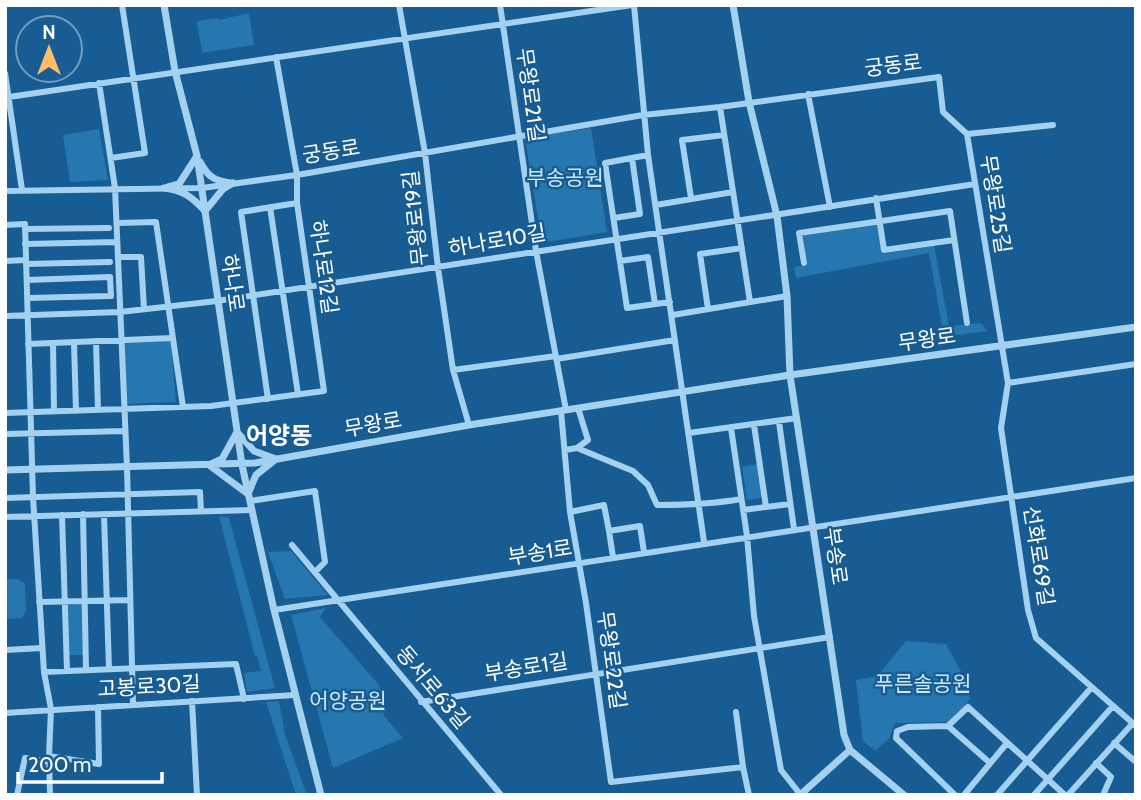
<svg xmlns="http://www.w3.org/2000/svg" width="1141" height="800" font-family="Cabin,'Noto Sans KR',sans-serif">
<rect width="100%" height="100%" fill="#175c92"/>
<!-- green -->
<path fill="#2676af" d="M249,13L254,45L202,53L197,21L218,18L219,20Z
M591,128L607,232L542,243L525,138Z
M99,129L108,180L70,182L63,135Z
M877,223L882,254L934,246L949,326L981,323L987,331L944,337L929,253L796,278L794,269L796,266H807L803,235Z
M167,340L171,343L176,402L125,404L123,342Z
M757,464L762,498L747,500L742,467Z
M219,516L229,518L275,688L247,692L244,673L261,671L257,656H255Z
M291,551L328,595L285,599L268,552Z
M5,579H17L25,583L26,611L22,618L5,619Z
M83,604L85,655H67L66,605Z
M326,608L320,617L379,685L384,716L403,738L333,768L291,615Z
M906,641L946,644L965,679L970,699L952,722L895,723L889,739L875,751L863,741L856,680L877,676Z
M279,701L285,735L307,795H296L266,702Z"/>
<g fill="none" stroke-linecap="round" stroke-linejoin="round">
<!-- minor -->
<path stroke="#a5d1f0" stroke-width="6" d="M399,5L425,153L438,268L453,370L469,425
M500,5L536,251L566,410
M634,5L648,155L704,542
M5,73L22,190
M99,83L115,188L127,467L133,705
M808,94L830,207
M9,97L632,5
M720,107L750,302
M967,134L1053,125
M648,155L605,163L627,308L670,302
M111,158L145,153L122,5
M5,191L202,188L297,175L643,115L720,107L939,77L943,112L967,134L1008,383L1001,428L1028,610L1036,638L1136,726
M691,198L682,140L724,135
M876,198L884,250L954,240
M656,205L733,192
M270,207L298,394
M614,218L640,214L632,158
M117,223L156,222L183,407
M5,225L25,224L33,497L44,672L51,709L49,756L50,795
M25,229L109,228
M25,244L117,242
M118,257H141L144,309
M5,261L26,260
M620,261L648,257L655,304
M804,263L799,233L950,211L967,323
M26,264L110,262
M27,280L110,277L111,296L27,298
M708,309L700,254L742,248
M673,315L787,296
M5,316L120,312L217,301L975,184
M96,341L98,410
M74,342L76,411
M53,343L54,411
M28,344L172,338
M556,359L675,340
M453,370L556,356
M1008,383L1136,364
M268,399L241,212L297,203
M561,411L570,512L586,603L611,782L743,767
M5,413L211,406L324,391L297,203V175L276,57
M779,422L794,529
M754,425L766,507
M731,428L747,536L754,616L781,770L800,794
M689,433L797,418
M5,434L125,431
M577,448L588,440L578,408
M565,450L577,448L633,471L648,485L657,505C686,505 713,504 741,499
M5,498L200,492L201,511
M250,501L315,491L325,562L316,571
M743,510L790,504
M570,512L604,505L609,531
M83,514L86,670
M104,514L109,669
M62,515L67,671
M5,517L252,510
M292,545L501,795
M613,557L609,531L640,526L644,552
M39,602L130,600
M274,610L1136,478
M5,650L42,648
M44,672L236,664L244,699
M192,701L197,795
M421,702L830,637
M736,712L743,767L749,795
M5,713L295,695
M948,726L968,707L1065,795
M1114,743L1136,762
M49,756L99,764L98,707
M1096,763L1111,777L1103,795
M17,795L25,758L49,762
M955,795L896,738L897,731L908,727L948,726L990,763
M964,795L1007,743
M997,795L1091,688
M1034,795L1113,706
M1068,795L1133,723"/>
<!-- tertiary -->
<path stroke="#a5d1f0" stroke-width="7" d="M164,5L175,71L197,156L242,465L274,610L321,795
M733,5L749,102L777,216L787,296L790,375L844,735L850,750L904,795
M200,162C208,177 215,181 231,183
M168,187L179,184L197,156
M164,188C183,190 192,197 205,211L223,189L233,183
M237,432L254,451L276,459L256,475L248,494L209,465L222,459Z
M5,470L255,463L469,425L790,375L1136,327
M800,795L850,750"/>
</g>
<g text-anchor="middle" dominant-baseline="central" stroke-width="5" stroke-linejoin="round" paint-order="stroke">
<!-- street labels -->
<g font-size="21" fill="#fff" stroke="#175c92">
<text transform="translate(893 65) rotate(-7)">궁동로</text>
<text transform="translate(531 95) rotate(82)">무왕로21길</text>
<text transform="translate(331 151) rotate(-9)">궁동로</text>
<text transform="translate(996 204) rotate(81)">무왕로25길</text>
<text transform="translate(415 218) rotate(-96)">무왕로19길</text>
<text transform="translate(497 240) rotate(-10)">하나로10길</text>
<text transform="translate(324 267) rotate(82)">하나로12길</text>
<text transform="translate(233 283) rotate(82)">하나로</text>
<text transform="translate(927 339) rotate(-8)">무왕로</text>
<text transform="translate(373 424) rotate(-10)">무왕로</text>
<text transform="translate(540 552) rotate(-9)">부송1로</text>
<text transform="translate(836 556) rotate(82)">부송로</text>
<text transform="translate(1039 556) rotate(81)">선화로69길</text>
<text transform="translate(612 660) rotate(82)">무왕로22길</text>
<text transform="translate(526 667) rotate(-9)">부송로1길</text>
<text transform="translate(149 686) rotate(-3)">고봉로30길</text>
<text transform="translate(433 687) rotate(50)">동서로63길</text>
</g>
<!-- park labels -->
<g font-size="21" fill="#cce8fb" stroke="#175c92">
<text x="565" y="177">부송공원</text>
<text x="923" y="683">푸른솔공원</text>
<text x="348" y="700">어양공원</text>
</g>
<!-- quarter labels -->
<g font-size="24" font-weight="bold" fill="#fff" stroke="#175c92">
<text x="279" y="435">어양동</text>
</g>
</g>
<!-- border -->
<rect width="1141" height="800" fill="none" stroke="#ffffff" stroke-width="14"/>
<!-- north arrow -->
<g transform="translate(49 49)"><circle r="33" fill="#175c92" stroke="#749dbe" stroke-width="2"/>
<path d="M0-5L12 26L0 18L-12 26Z" fill="#ffbe65"/>
<text y="-10" font-size="19" font-weight="bold" text-anchor="middle" fill="#ffffff">N</text>
</g>
<!-- scale -->
<path d="M18 772v10h144v-10" fill="none" stroke="#ffffff" stroke-width="3.5"/>
<text x="28" y="772" font-size="21" fill="#ffffff" stroke="#175c92" stroke-width="5" paint-order="stroke">200 m</text>
</svg>
